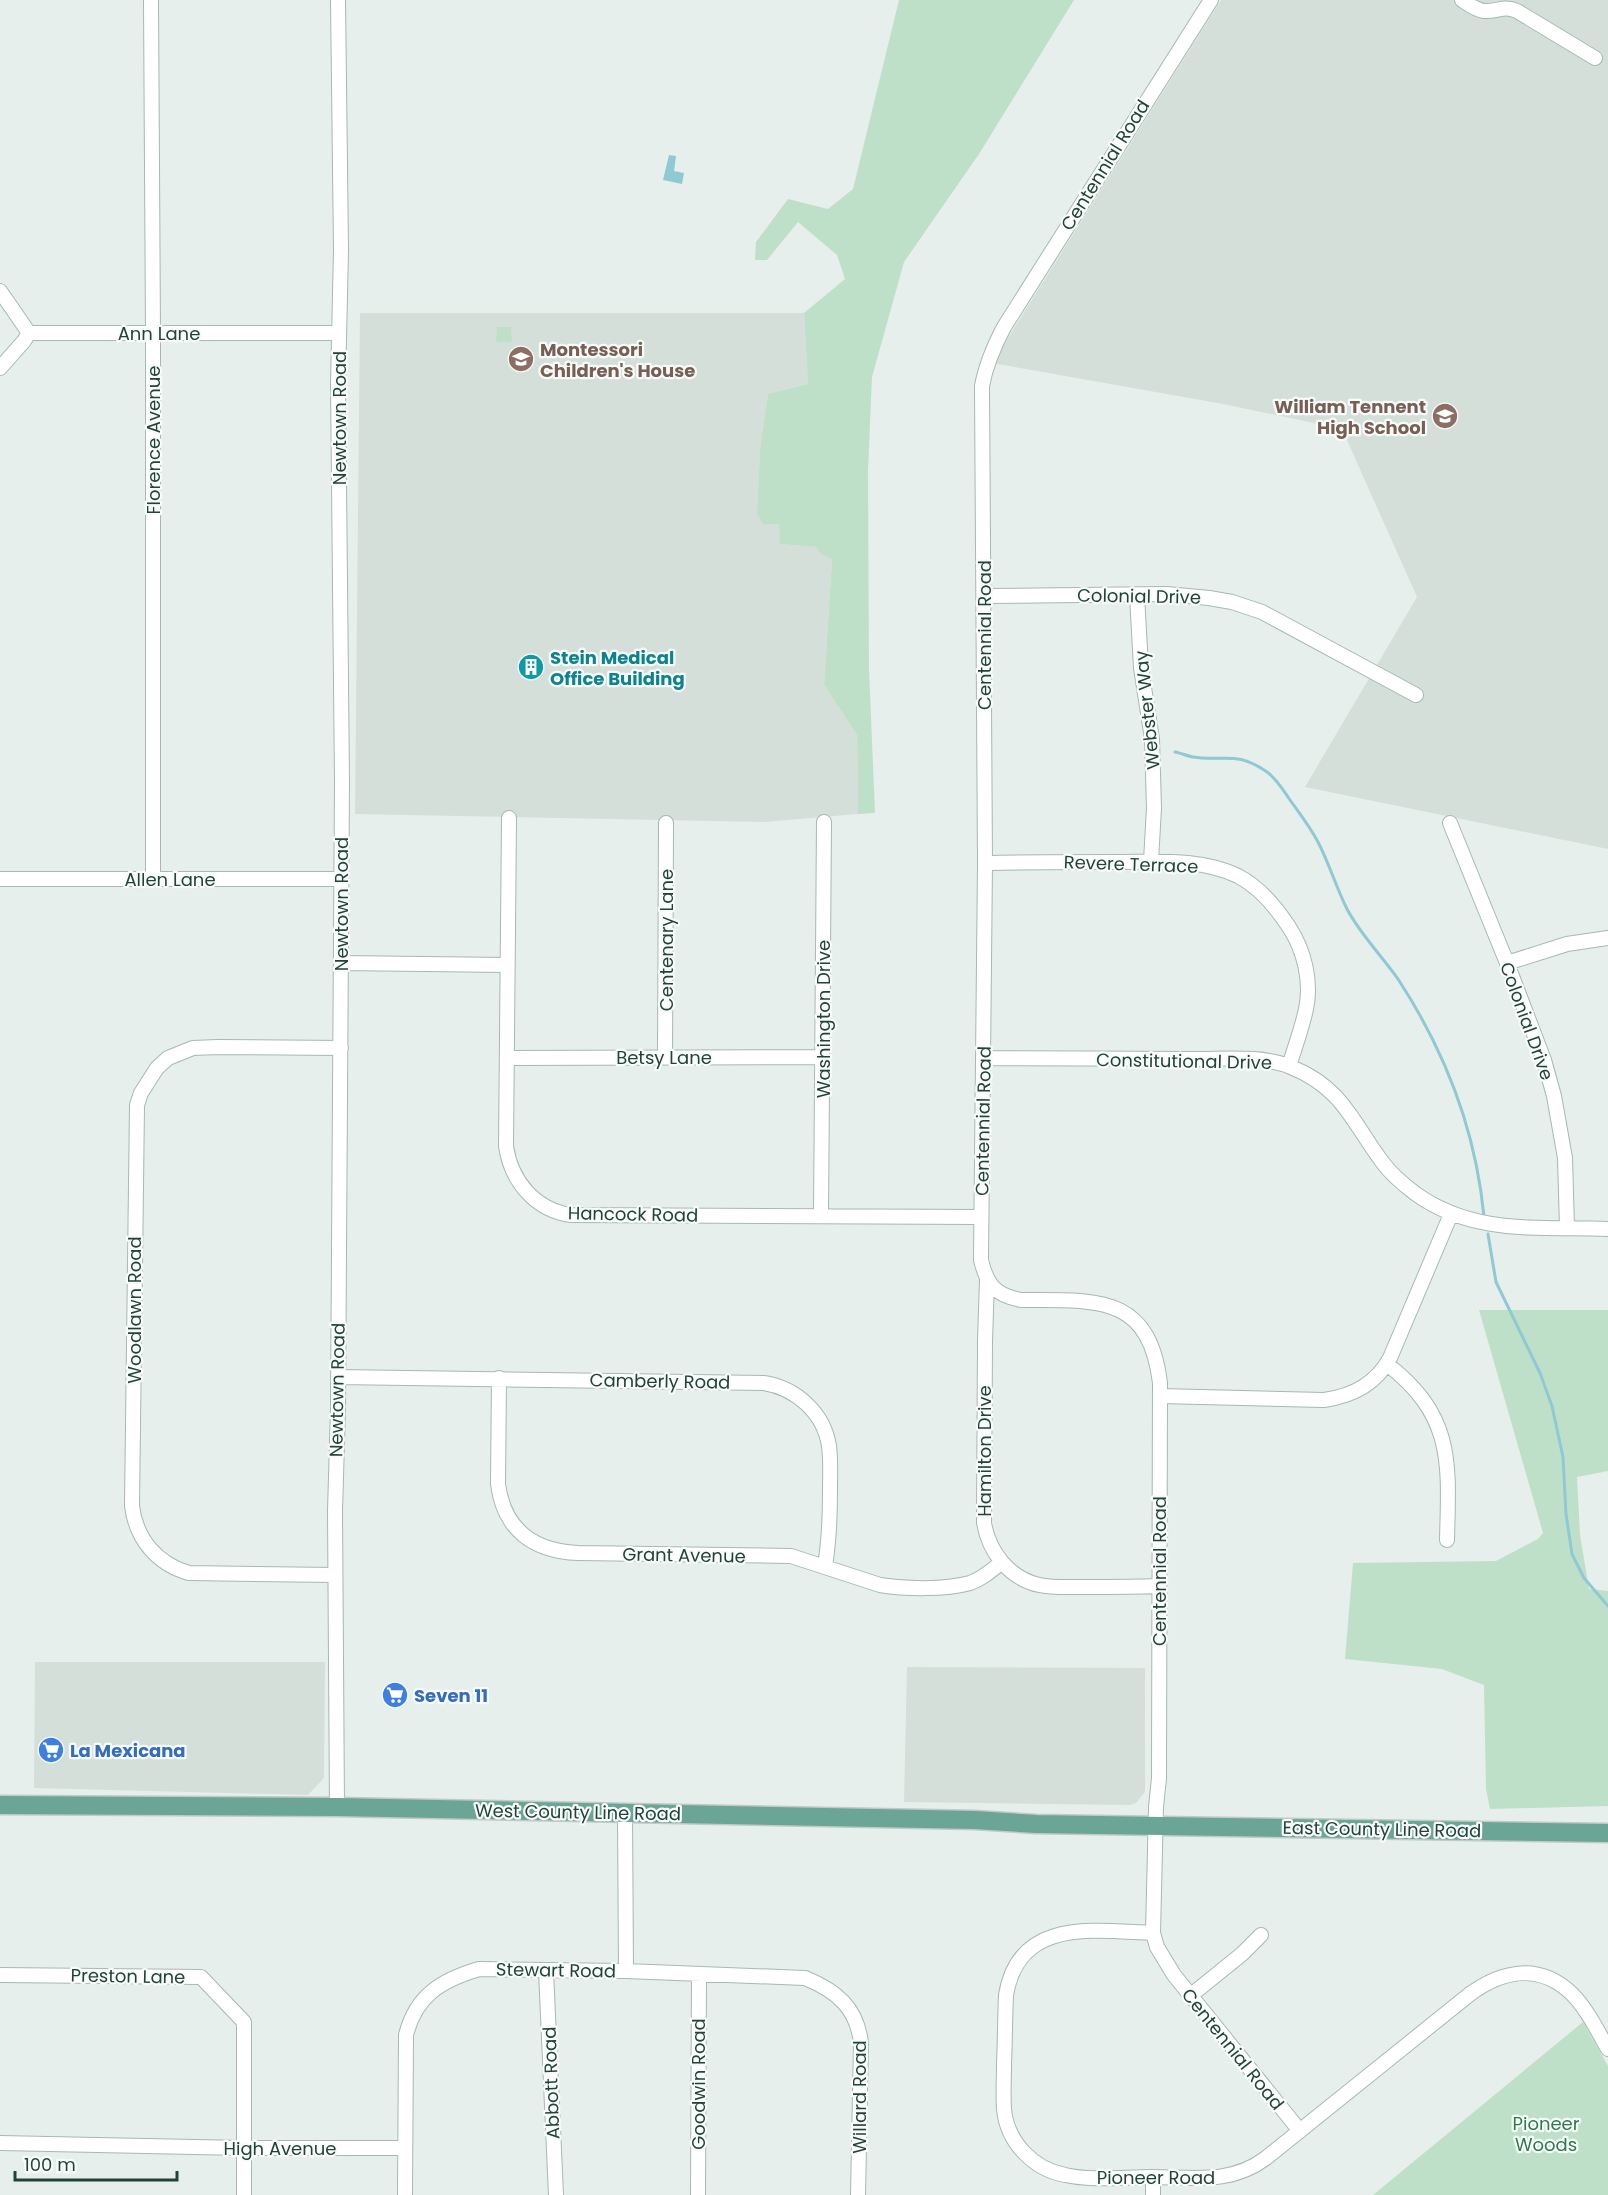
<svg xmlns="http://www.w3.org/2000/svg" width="1608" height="2195" font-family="Poppins,sans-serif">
<rect width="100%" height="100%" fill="#e6efeb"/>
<!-- built -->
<path fill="#d4dfda" d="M1221,0H1608V849L1305,787L1417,597L1342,429L1223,404L992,363Z
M360,313H804L808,384L768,395L760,449L757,514L779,524L781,544L817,547L821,554L832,558L824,685L857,735L858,814L764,822L355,814Z
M35,1662H325L324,1778L308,1795L34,1788Z
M907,1667L1145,1668V1792L1136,1803L1130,1805L904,1802Z"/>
<!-- green -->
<path fill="#bfe0c8" d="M899,0H1074L979,154L904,262L872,377L868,471L869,669L875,813L858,814L857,735L824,685L832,559L821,554L816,547L780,544L779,524H763L757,514L760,449L768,394L808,384L804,313L845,279L837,255L798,222L767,260H755L756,242L788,199L828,209L853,189Z
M497,327H511L512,342H496Z
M1479,1310H1608V1471L1577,1477L1580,1535L1589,1589L1608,1591V1806L1490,1809L1486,1789L1484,1685L1442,1669L1345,1659L1353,1563L1496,1561L1538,1539L1543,1533Z
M1583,2022L1608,2066V2195H1373Z"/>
<!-- water -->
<path fill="#8ec9d4" d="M669,155L676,156L674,171L684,173L682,184L663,180Z"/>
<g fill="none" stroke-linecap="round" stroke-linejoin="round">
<!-- stream -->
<path stroke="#8ec9d4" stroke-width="3" d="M1175,752C1181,753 1187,756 1193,757C1224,762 1236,750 1267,772C1277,779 1283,790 1290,800C1300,814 1310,827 1318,842C1329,863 1336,887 1347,909C1360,934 1382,956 1398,979C1445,1051 1476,1132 1484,1217
M1488,1234L1496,1282L1540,1373L1552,1406L1563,1457L1566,1514L1572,1554L1584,1578L1608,1606"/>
<!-- minor casing -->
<g stroke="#a8b8b2" stroke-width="16">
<path id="minor" d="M151,0L153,334V879
M1211,0L1004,327C994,346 986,364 982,386L985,863L981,1260C987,1285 995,1295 1021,1300C1094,1301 1149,1292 1160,1383L1159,1778L1156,1807L1153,1933L1157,1947L1174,1975L1300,2131
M1462,0C1468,4 1476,10 1484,11C1498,12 1503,5 1517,11L1595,58
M0,291L29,333
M29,333H339
M0,368L24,341L29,333
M1137,595L1141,668L1152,739L1154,808L1151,861
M984,596L1167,594L1209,598L1232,602L1262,612L1416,695
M509,818L506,1146C511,1181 535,1210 571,1215L981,1217
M1450,823L1507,963L1544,1060L1554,1096L1565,1158L1567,1228
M985,863C1029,862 1073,862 1117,862C1157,862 1201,858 1238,876C1259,887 1276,907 1289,927C1304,950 1312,981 1306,1009C1302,1028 1295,1047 1289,1066
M0,879H341
M341,963L506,965
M1507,963L1567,944L1608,938
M665,1057L666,823
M507,1058L822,1057
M984,1058C1052,1058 1120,1059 1188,1059C1220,1060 1260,1054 1291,1067C1343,1088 1352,1122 1383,1163C1392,1175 1404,1185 1416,1194C1475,1236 1540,1226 1608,1229
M821,1216L824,822
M987,1280L985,1341L984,1523C989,1552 1009,1578 1039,1585C1053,1588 1070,1587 1084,1587C1109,1587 1133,1587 1158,1586
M1387,1364C1454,1416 1449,1462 1447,1540
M338,1377L764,1383C796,1388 824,1413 829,1446C831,1461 830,1477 830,1492C830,1517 829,1541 825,1566
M499,1378L498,1484C504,1530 533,1551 578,1553L791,1556L880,1585C905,1589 945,1590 970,1583C982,1579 992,1570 1002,1562
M1160,1396L1324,1400C1353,1396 1376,1384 1390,1358L1451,1214
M335,1575L189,1573C157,1564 136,1539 132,1506L137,1105L141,1093L157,1068L168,1058L193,1048L218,1047L341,1048
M337,1807L335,1511L338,1408L342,782L338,384L341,250L338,0
M625,1813L626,1971
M1153,1933C1095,1931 1019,1917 1006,1995C1005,2018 1005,2041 1004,2064C1004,2079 1003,2094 1004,2109C1007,2142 1033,2169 1065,2175C1092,2181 1124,2177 1152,2177C1193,2177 1230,2185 1266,2158L1470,1994C1503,1970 1540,1963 1572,1994C1587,2009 1597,2030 1608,2049
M546,1971L556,2195
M0,1975L201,1977L244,2022V2195
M1190,1996L1242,1954L1261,1935
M0,2143L243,2148H405
M405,2195L406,2035C416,1995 442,1980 479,1969L626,1971L805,1978C837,1991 857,2008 861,2043L858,2195
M698,2195L699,1974
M1153,2195V2177"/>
</g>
<!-- major casing -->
<g stroke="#c2cac8" stroke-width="21">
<path id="major" d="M0,1805L337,1807L975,1820L1036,1824L1608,1833"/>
</g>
<!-- minor -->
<use href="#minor" stroke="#fff" stroke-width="14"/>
<!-- major -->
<use href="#major" stroke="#6aa596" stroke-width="18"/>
</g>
<!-- icons -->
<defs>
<g id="school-disc" transform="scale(1.35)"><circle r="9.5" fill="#8d6e63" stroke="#f7fbf9"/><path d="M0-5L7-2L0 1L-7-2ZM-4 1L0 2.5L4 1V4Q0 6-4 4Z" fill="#fff"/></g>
<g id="building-disc" transform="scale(1.35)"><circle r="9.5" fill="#0f9aa8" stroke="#f7fbf9"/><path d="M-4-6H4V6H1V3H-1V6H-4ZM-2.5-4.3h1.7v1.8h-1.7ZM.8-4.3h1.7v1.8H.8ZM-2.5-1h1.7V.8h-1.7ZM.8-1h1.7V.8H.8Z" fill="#fff"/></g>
<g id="supermarket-disc" transform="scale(1.35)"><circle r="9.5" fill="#3f7fe0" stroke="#f7fbf9"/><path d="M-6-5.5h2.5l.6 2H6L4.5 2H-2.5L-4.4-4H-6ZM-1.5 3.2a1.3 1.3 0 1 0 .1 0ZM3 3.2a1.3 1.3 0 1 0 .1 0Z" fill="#fff"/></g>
</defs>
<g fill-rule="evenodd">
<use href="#school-disc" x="521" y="359"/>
<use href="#school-disc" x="1445" y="416"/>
<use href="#building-disc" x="531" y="667"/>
<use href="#supermarket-disc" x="395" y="1695"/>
<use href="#supermarket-disc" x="51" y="1750"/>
</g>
<g text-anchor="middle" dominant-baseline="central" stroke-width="4.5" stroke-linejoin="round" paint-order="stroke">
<!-- street labels -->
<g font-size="18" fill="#24423a" stroke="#f7fbf9">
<text transform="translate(1105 165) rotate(-58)">Centennial Road</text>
<text x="159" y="333">Ann Lane</text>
<text transform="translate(339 418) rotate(-90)">Newtown Road</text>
<text transform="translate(153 440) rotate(-90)">Florence Avenue</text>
<text transform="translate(1139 596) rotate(1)">Colonial Drive</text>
<text transform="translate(984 635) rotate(-90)">Centennial Road</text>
<text transform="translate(1147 710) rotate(-96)">Webster Way</text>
<text transform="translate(1131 864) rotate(2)">Revere Terrace</text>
<text x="170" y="879">Allen Lane</text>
<text transform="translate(341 904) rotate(-90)">Newtown Road</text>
<text transform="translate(666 940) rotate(-90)">Centenary Lane</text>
<text transform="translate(823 1019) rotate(-90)">Washington Drive</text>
<text transform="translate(1527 1021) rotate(70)">Colonial Drive</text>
<text x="664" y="1057">Betsy Lane</text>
<text transform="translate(1184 1061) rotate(1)">Constitutional Drive</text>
<text transform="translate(983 1121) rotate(-89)">Centennial Road</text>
<text transform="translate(633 1214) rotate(1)">Hancock Road</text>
<text transform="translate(134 1310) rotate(-90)">Woodlawn Road</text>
<text transform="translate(660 1381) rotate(1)">Camberly Road</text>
<text transform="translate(337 1390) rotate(-89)">Newtown Road</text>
<text transform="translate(984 1451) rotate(-90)">Hamilton Drive</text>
<text transform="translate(684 1555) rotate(1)">Grant Avenue</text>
<text transform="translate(1159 1571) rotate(-90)">Centennial Road</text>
<text transform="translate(578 1812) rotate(1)">West County Line Road</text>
<text transform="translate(1382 1829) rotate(1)">East County Line Road</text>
<text transform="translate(556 1970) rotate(1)">Stewart Road</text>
<text transform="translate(128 1976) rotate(1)">Preston Lane</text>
<text transform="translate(1233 2049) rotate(51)">Centennial Road</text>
<text transform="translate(551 2083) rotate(-92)">Abbott Road</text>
<text transform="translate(698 2084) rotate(-90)">Goodwin Road</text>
<text transform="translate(859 2097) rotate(-90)">Willard Road</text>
<text x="280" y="2148">High Avenue</text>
<text x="1156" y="2177">Pioneer Road</text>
</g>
<!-- education labels -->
<g font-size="18" font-weight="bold" fill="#785e54" stroke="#f7fbf9" text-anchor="start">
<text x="540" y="349">Montessori<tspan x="540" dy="21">Children's House</tspan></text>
<text x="1426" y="406" text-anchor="end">William Tennent<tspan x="1426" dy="21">High School</tspan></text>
</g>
<!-- culture labels -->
<g font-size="18" font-weight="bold" fill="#0d838f" stroke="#f7fbf9" text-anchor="start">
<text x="550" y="657">Stein Medical<tspan x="550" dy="21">Office Building</tspan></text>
</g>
<!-- shop labels -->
<g font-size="18" font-weight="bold" fill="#366cbe" stroke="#f7fbf9" text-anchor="start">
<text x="414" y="1695">Seven 11</text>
<text x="70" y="1750">La Mexicana</text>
</g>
<!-- park labels -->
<g font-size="18" fill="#2d7a4b" stroke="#f7fbf9">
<text x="1546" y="2123">Pioneer<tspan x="1546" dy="21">Woods</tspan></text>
</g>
</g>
<!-- scale -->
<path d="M15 2171v9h162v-9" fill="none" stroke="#24423a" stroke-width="3"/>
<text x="24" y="2171" font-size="18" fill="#24423a" stroke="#f7fbf9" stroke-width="4.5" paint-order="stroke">100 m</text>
</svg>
